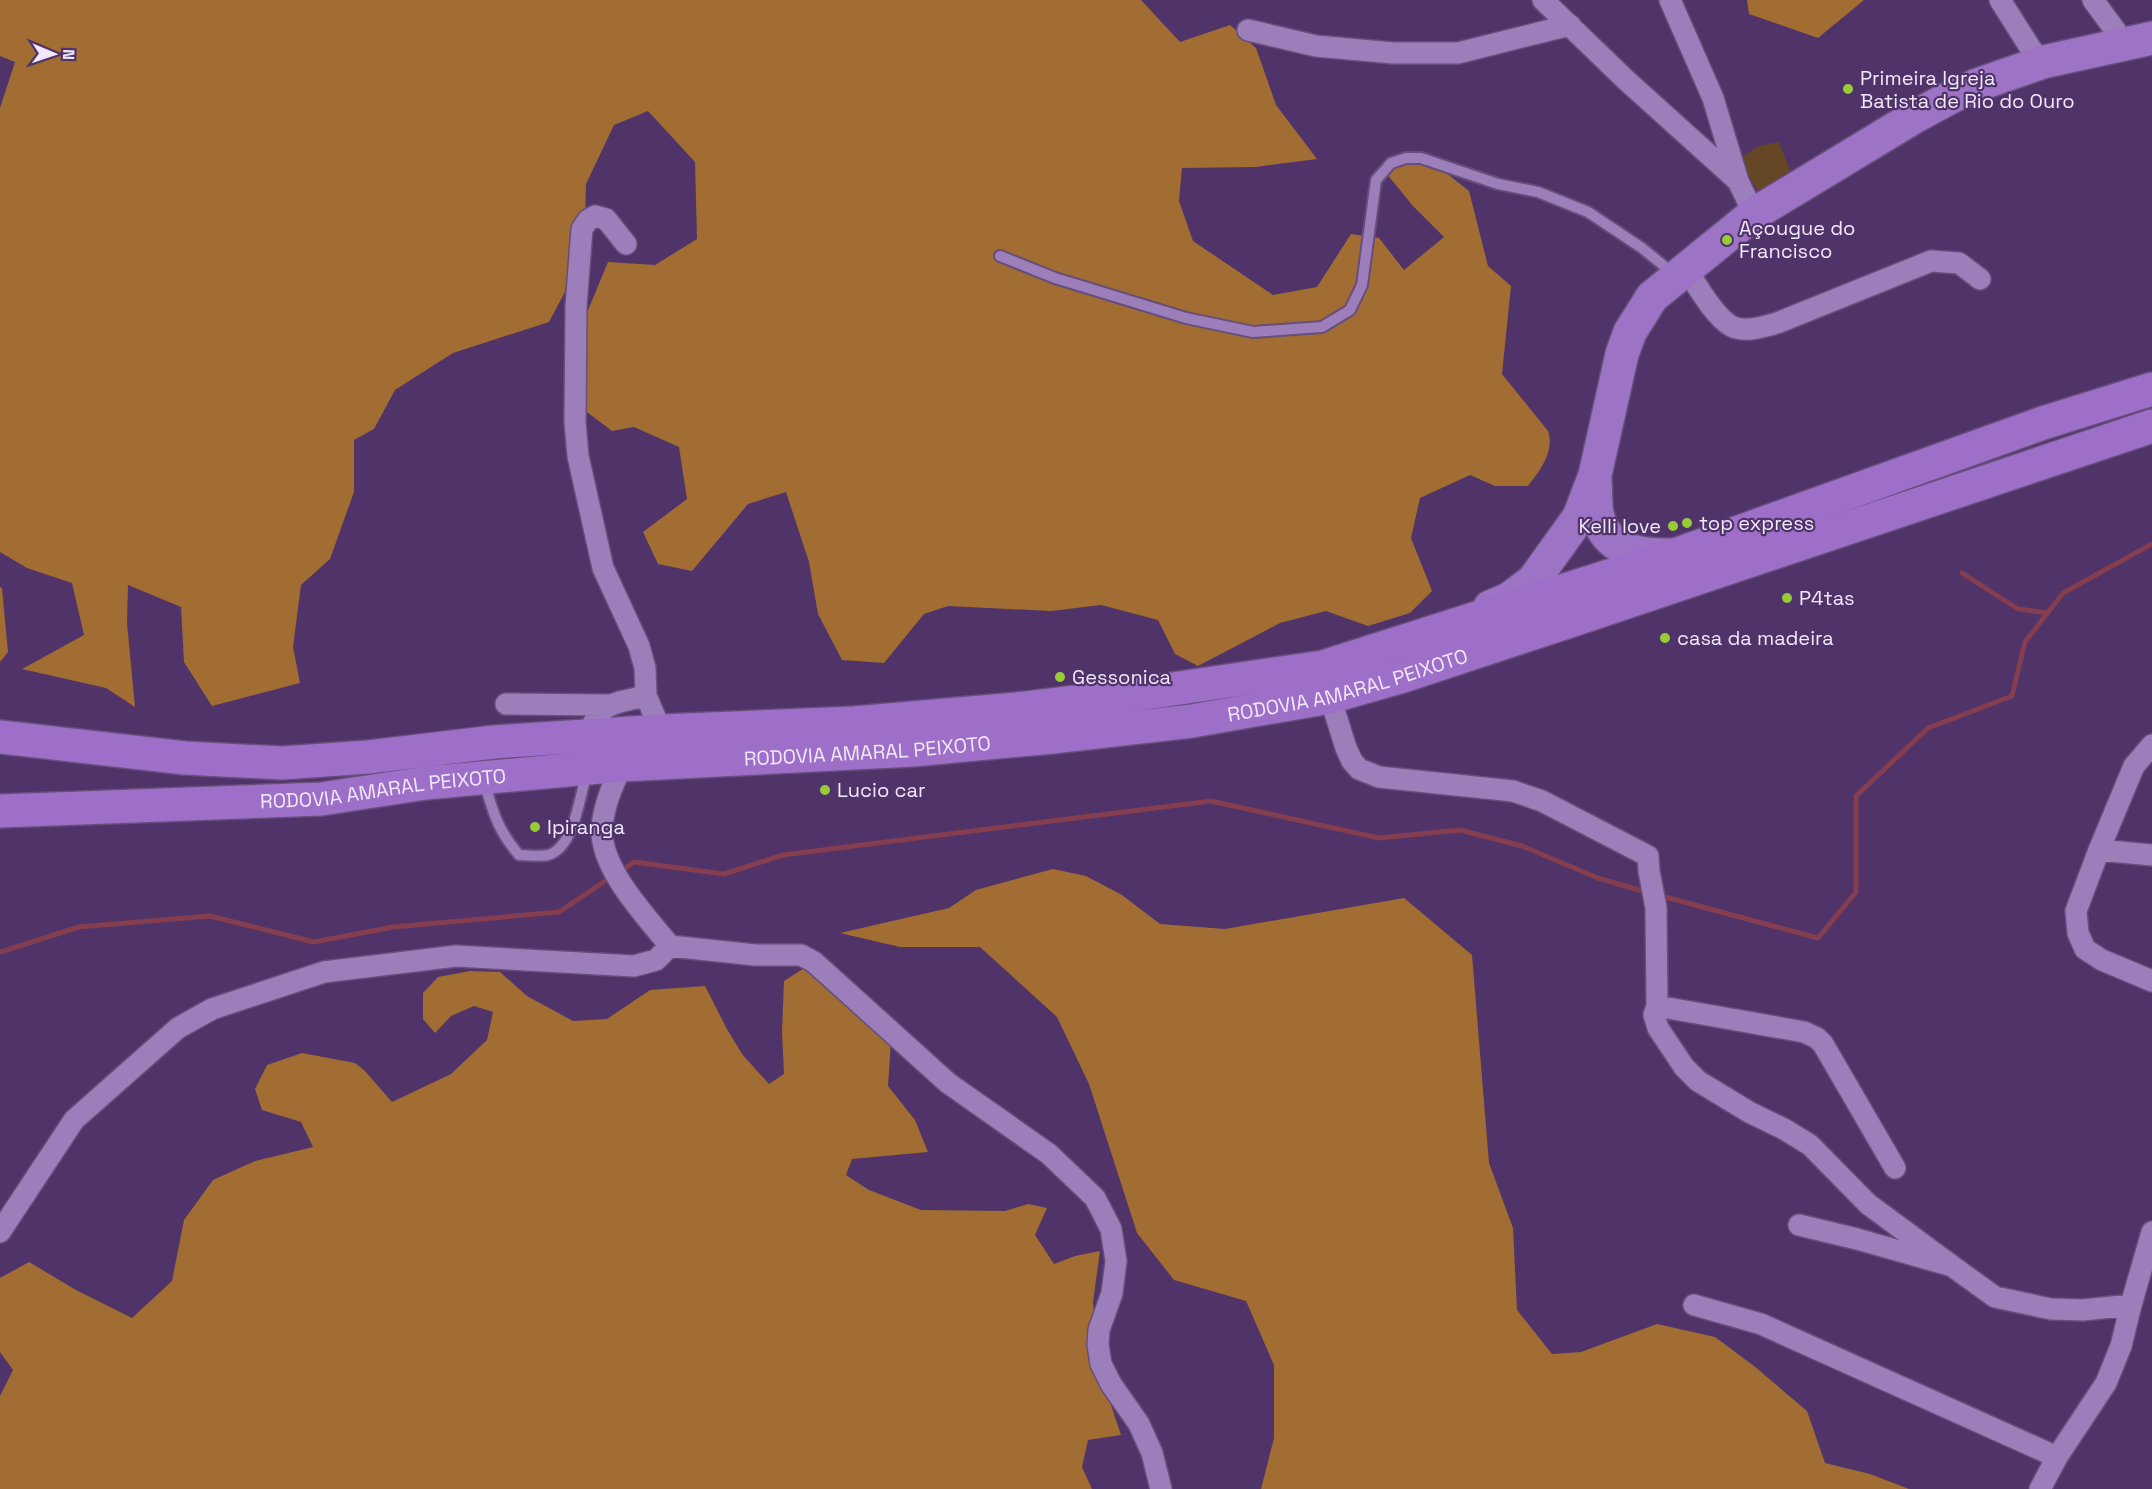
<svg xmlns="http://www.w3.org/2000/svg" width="2152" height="1489" font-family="'Space Grotesk',sans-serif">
<rect width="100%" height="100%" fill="#4f3369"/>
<!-- green -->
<path fill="#664725" d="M1779,142L1790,171L1758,191L1739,159L1759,146Z"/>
<!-- forest -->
<path fill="#a16d33" d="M0,0H1141L1180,42L1230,25L1256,48L1276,105L1317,159L1255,167L1182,168L1179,201L1193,241L1273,295L1317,287L1351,234L1379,238L1404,270L1444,237L1413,206L1382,168L1431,161L1469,191L1488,266L1511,286L1502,374L1548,431C1555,451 1540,471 1528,486H1495L1470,475L1420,498L1411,538L1432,591L1410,613L1368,626L1326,611L1280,623L1198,666L1175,654L1158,620L1101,605L1051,611L948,606L924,614L884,663L842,660L818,614L809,562L786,492L748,504L692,571L658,564L643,532L687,499L679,447L634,427L612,431L567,397V361L608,262L655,265L697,239L695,162L648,111L614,125L586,184L584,256L549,322L453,353L395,390L374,429L354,440V492L330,559L301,585L293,647L300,683L212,706L184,662L181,607L128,585L127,623L135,707L106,688L22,669L84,635L72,583L27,568L0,552V108L15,62L0,56Z
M1747,0H1864L1818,38L1749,14Z
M0,587L2,588L8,652L0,662Z
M1053,869L1086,876L1122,895L1160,924L1225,929L1404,898L1472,955L1489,1163L1513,1228L1517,1310L1552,1354L1581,1352L1657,1324L1715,1337L1754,1366L1807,1411L1825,1463L1870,1474L1909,1489H1261L1274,1438V1365L1246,1301L1174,1280L1137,1233L1089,1084L1057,1017L980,947H900L840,933L949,908L976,890Z
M812,963L891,1041L888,1086L915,1120L928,1152L852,1159L846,1175L869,1190L921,1210L1005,1211L1028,1204L1047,1208L1035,1235L1054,1264L1075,1256L1100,1251L1093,1302L1100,1372L1121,1435L1088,1440L1082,1467L1092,1489H0V1396L13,1370L0,1352V1278L29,1262L76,1290L132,1318L172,1281L184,1220L213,1180L255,1161L313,1147L301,1122L262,1110L255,1089L267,1065L302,1053L355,1063L364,1070L392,1102L451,1074L487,1040L493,1012L474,1006L451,1016L435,1033L423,1019V993L438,977L470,971L500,972L527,996L573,1021L607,1019L650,990L705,986L727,1029L742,1054L769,1084L784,1074L782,1032L784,981Z"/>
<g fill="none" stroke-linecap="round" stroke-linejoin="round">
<!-- stream -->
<path stroke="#853e4f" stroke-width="5" d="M1962,573L2018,609L2048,613
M619,872L634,862L724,874L783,855L1211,801L1379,838L1460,830L1522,846L1598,878L1646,892
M1658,895L1818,938L1856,892V796L1928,728L2012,696L2025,642L2063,593L2152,544
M0,952L79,927L210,916L314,942L393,927L559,912L611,877"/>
<!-- service casing -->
<g stroke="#664e7a" stroke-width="14">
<path id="service" d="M1000,256L1055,278L1186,318L1253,332L1322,327L1350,310L1362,285L1376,180L1391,163L1406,158H1421L1498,184L1538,192L1588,212L1642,248L1675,275
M484,781C493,812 497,829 519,855C528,855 539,857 548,855C575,847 579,797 587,773"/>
</g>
<!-- minor casing -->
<g stroke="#664e7a" stroke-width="24">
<path id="minor" d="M1543,0L1626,80L1738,181
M1670,0L1713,98L1738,181L1754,214
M2000,0L2031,49L2043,62
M2093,0L2126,45
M1248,30L1316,46L1393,53H1458L1570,25
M626,244L606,219L595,216L588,220L582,229L576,306L575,422L578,456L603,568L639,646L645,668L646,696
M1686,269C1697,285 1714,316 1731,326C1744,333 1763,327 1777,323L1931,261L1959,263L1980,279
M1330,697L1346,748L1352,761L1359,769L1379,777L1513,791L1542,801L1648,856L1649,871L1656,908L1657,1006
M506,704L609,705
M588,736C600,701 613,704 646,696L661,731
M2152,745L2134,766L2099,850L2076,911L2078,933L2085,949L2102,960L2152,981
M622,765C613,785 604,804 602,827C599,868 646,916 670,946
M2099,850L2152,855
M1895,1168L1823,1044L1817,1038L1804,1032L1657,1006L1654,1015L1658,1028L1684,1067L1698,1081L1749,1112L1784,1129L1810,1145L1868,1204L1952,1266
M1799,1225L1857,1239L1952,1266L1995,1297L2051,1309L2083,1310L2131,1305
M0,1232L74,1120L178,1028L212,1009L324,972L456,956L634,966L656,960L670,946L755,955H801L814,962L948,1083L1049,1154L1095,1198L1111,1229L1116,1261L1112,1293L1099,1330L1098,1345L1101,1364L1111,1384L1139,1424L1152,1453L1161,1489
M1694,1305L1761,1324L2057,1457
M2040,1489L2057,1457L2106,1383L2121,1346L2131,1305L2152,1232"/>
</g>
<!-- primary casing -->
<g stroke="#664e7a" stroke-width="36">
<path id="primary" d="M1595,480C1596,491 1595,503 1597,513C1605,552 1641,556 1675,555
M1490,607L1509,599L1533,581L1579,517L1595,475L1622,354L1630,332L1652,297L1754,214L1916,116L1951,97L1977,85L2043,62L2152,38"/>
</g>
<!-- trunk casing -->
<g stroke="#664e7a" stroke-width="36">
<g id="trunk">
<path d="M0,737L185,758L282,763L368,757L494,742L661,731L854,723L1026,708L1125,696L1323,667L1675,555L2043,423L2152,389"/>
<path id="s1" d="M0,811L321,799L426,783L622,765L913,750L1053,737L1192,721L1330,697L1400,677L1570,621L2152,426"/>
</g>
</g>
<!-- service -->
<use href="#service" stroke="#9c7ebb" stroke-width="10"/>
<!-- minor -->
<use href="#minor" stroke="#9c7ebb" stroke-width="21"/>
<!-- primary -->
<use href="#primary" stroke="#9d73c5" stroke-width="33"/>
<!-- trunk -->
<use href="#trunk" stroke="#9e6fc8" stroke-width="33"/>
</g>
<!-- markers -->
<g fill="#99cb36" stroke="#4f3369" stroke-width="2">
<circle cx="1848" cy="89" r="6"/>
<circle cx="1727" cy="240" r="6"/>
<circle cx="1687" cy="523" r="6"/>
<circle cx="1673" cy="526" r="6"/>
<circle cx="1787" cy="598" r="6"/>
<circle cx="1665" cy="638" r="6"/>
<circle cx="1060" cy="677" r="6"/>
<circle cx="825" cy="790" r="6"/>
<circle cx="535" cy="827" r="6"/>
</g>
<g text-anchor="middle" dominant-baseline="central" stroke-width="4.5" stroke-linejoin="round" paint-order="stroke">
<!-- poi labels -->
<g font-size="20" fill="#f1e8fb" stroke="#4f3369" text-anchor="start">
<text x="1860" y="78">Primeira Igreja<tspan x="1860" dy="23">Batista de Rio do Ouro</tspan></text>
<text x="1739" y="228">Açougue do<tspan x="1739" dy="23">Francisco</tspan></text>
<text x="1699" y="523">top express</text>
<text x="1661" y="526" text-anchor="end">Kelli love</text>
<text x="1799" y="598">P4tas</text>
<text x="1677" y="638">casa da madeira</text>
<text x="1072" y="677">Gessonica</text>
<text x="837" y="790">Lucio car</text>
<text x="547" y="827">Ipiranga</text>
</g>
<!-- street labels -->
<g font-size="20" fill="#f1e8fb" stroke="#4f3369">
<text stroke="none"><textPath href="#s1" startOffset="1356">RODOVIA AMARAL PEIXOTO</textPath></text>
<text stroke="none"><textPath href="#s1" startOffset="870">RODOVIA AMARAL PEIXOTO</textPath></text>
<text stroke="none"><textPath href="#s1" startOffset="384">RODOVIA AMARAL PEIXOTO</textPath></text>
</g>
</g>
<!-- north arrow -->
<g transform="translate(54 54) rotate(92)" stroke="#4f3369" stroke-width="4.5" paint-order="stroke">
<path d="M0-4.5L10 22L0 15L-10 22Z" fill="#f1e8fb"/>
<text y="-9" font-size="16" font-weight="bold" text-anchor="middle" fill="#f1e8fb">N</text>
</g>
</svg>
